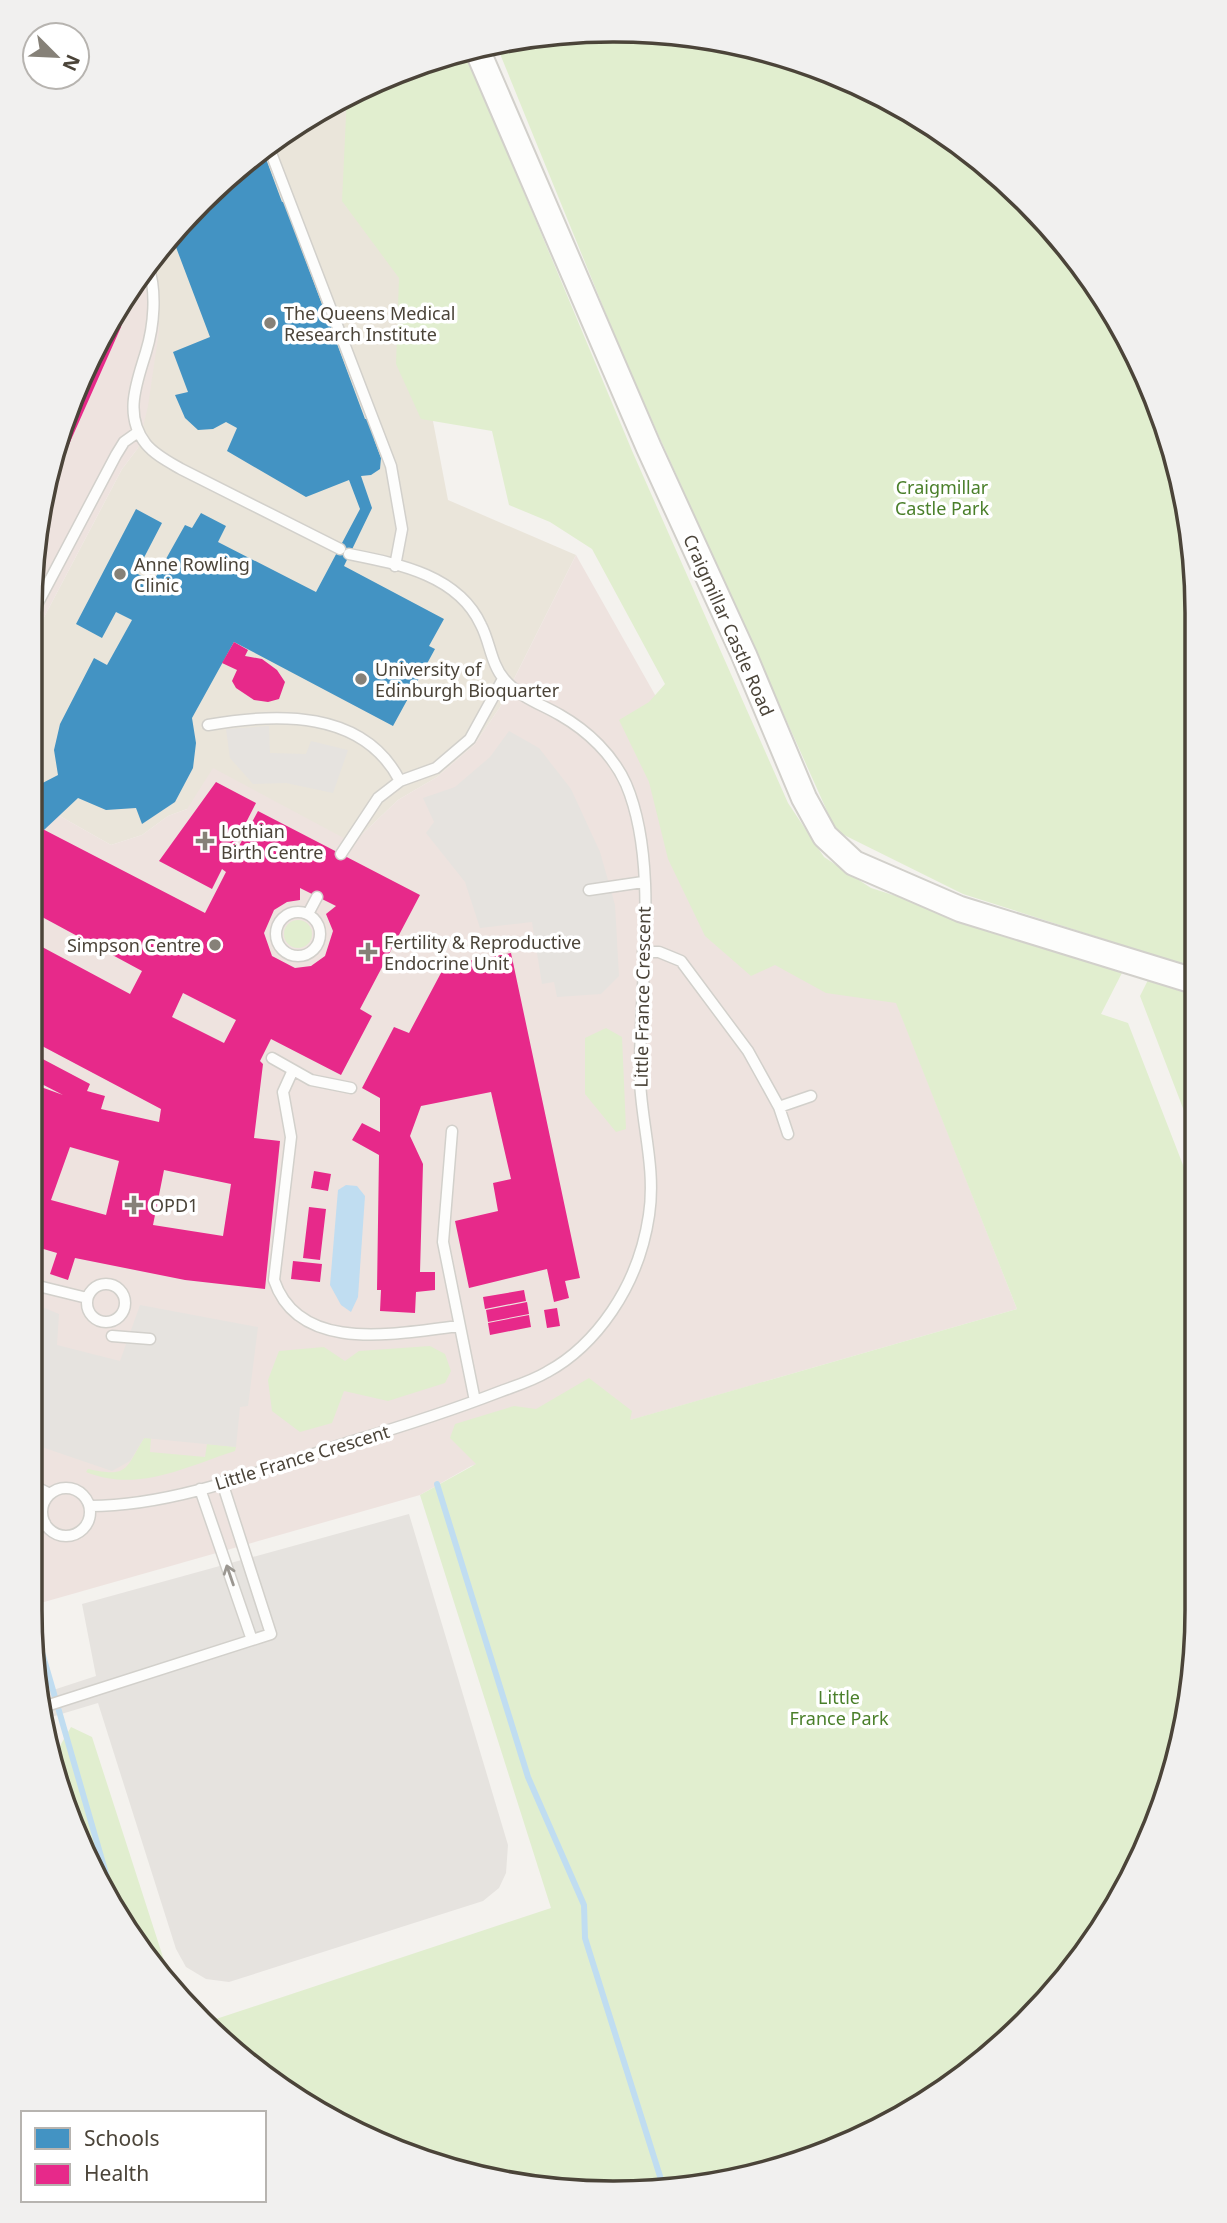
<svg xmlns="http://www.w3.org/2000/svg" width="1227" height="2223" font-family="'Noto Sans',sans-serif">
<rect width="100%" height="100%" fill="#f4f2ee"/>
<!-- education -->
<path fill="#eae5da" d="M369,85L448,500L576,555L500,707L474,745L437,777L398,800L353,843L187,809L168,816L142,835L111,845L58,815L31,771V642L122,469L138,448L158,286L153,258L175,228L258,150L356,90Z"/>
<!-- medical -->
<path fill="#eee3df" d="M153,258L158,286L159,331L148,406L138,448L122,469L31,642V576L61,426L108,321Z
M576,555L737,840L877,953L1017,1309L471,1466L420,1495L30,1606L31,771L58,815L111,845L142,835L168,816L187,809L213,768L353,843L398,800L437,777L474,745L500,707Z"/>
<!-- green -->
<path fill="#e1eecf" d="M576,31L690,35L802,61L906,108L1026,200L1099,290L1166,425L1192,538L1194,968L963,894L836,831L624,358L496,44Z
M464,49L633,453L788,803L824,857L871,888L1124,969L1101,1014L1128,1023L1195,1196L1196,1647L1166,1797L1119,1902L998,2049L837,2149L651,2192L462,2173L289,2095L210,2021L551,1908L420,1495L476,1464L450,1438L455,1424L514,1406L536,1409L589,1378L632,1411L630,1420L1017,1309L896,1003L826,993L775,965L751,976L705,936L668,859L649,782L619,720L649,702L665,684L592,549L550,522L509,505L492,431L421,419L396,364L399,278L342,201L347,95Z
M284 934a14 14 0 1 1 28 0a14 14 0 1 1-28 0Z
M1148,980L1194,996V1137L1140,996Z
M606,1028L622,1037L626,1129L616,1132L585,1094V1038Z
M430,1346L445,1354L451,1371L445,1383L388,1401L344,1391L332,1423L300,1432L272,1411L268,1380L279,1351L324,1347L345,1361L359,1351Z
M144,1438H151L150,1452L205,1457L207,1444L236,1447L235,1451C185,1467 138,1493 86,1472L88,1469C129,1478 125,1469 144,1438Z
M71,1727L92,1737L172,1985L150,1965L61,1797L54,1756Z"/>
<!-- parking -->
<path fill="#e6e3df" d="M269,726L270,753L306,754L311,741L348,750L333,793L286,783L253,784L230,758L226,729Z
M509,731L539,748L571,789L600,852L615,905L619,976L601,994L557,997L554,982L542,984L532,922L480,928L465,882L426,833L434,822L423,798L455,787L490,757Z
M30,1302L59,1314L57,1345L120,1361L140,1305L258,1327L248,1406L240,1407L236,1447L144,1438L130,1461L112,1471L30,1443Z
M409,1514L508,1845L506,1873L499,1888L483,1901L229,1982L206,1979L186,1967L176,1949L98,1703L48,1718L44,1693L96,1676L82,1604Z"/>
<!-- water -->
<path fill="#c0ddf1" d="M346,1185L357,1186L365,1196L358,1297L351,1312L341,1305L330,1285L338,1190Z"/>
<!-- schools -->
<path fill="#4393c3" d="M262,148L282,202L287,201L294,219L291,221L326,315L330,313L337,332L333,333L365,419L370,418L378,437L374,439L381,458L380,469L371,475L361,476L372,508L344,566L444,619L429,646L435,649L393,726L234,642L192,718L196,743L193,768L175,802L142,824L136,808L106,810L78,798L44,830L31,823V789L58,775L54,750L60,724L94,658L107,665L132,620L116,612L102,638L76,624L136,509L162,523L136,573L153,582L185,525L192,528L201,513L226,526L218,542L316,592L360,509L349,480L306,497L227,451L237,428L226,422L213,429L198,430L185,418L175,395L188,392L173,352L210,337L171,234Z"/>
<!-- health -->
<path fill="#e7298a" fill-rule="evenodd" d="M119,307L124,313L121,327L47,494L61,426L108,321Z
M234,642L248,650L245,656L262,659L277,670L285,682L279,699L268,702L254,700L236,688L232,681L237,670L222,663Z
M216,782L256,803L234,846L238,848L258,811L420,895L360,1009L372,1016L341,1075L271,1039L260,1061L263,1064L254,1138L280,1141L265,1289L185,1280L75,1258L68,1280L50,1274L57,1253L30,1245V1083L63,1095L30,1078L31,941L130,994L142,971L31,911V823L205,913L226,872L222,869L212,889L159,861ZM300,888L336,906L326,914L333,931L325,956L311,966L295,968L272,956L264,933L274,910L287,902L300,900ZM183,993L236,1020L224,1043L172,1017ZM42,1046L161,1109L159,1122L101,1109L105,1096L87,1091L90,1084L37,1056ZM70,1147L119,1161L106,1215L51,1200ZM164,1170L231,1184L223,1236L153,1225Z
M511,953L580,1278L565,1281L569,1298L554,1302L547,1269L469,1288L455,1221L498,1211L493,1183L511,1179L491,1092L421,1106L410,1136L423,1164L420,1272H435V1290L416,1292L415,1313L380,1311L381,1290H377L379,1155L352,1140L362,1123L380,1132V1098L362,1088L394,1027L409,1033L442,971L441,966Z
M314,1171L331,1174L328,1191L311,1188Z
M309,1207L326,1209L320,1260L303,1258Z
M293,1261L322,1264L320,1282L291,1279Z
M524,1290L526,1301L485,1309L483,1297Z
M527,1302L529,1314L488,1322L486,1310Z
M557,1308L560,1326L547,1328L544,1310Z
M529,1315L531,1327L490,1335L488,1323Z"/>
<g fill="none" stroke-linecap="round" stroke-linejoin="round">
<!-- stream -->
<path stroke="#c0ddf1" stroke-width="6" d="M437,1484L528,1777L584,1905L585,1938L664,2189
M31,1614L111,1891"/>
<!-- service casing -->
<g stroke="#d2d0cb" stroke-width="13">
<path id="service" d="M268,145L391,466L402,529L395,566
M148,266C157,291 154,326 146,352C137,382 123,415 146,444C155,455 169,462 181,469L340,549
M31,616L116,455L124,442L138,432
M208,725C276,713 363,709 400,781
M341,854L378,798L400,781L436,768L470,739L503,679
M589,890L643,882
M276 934a22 22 0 1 1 44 0a22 22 0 1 1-44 0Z
M308,914L317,897
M643,952H659L681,961L748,1051L779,1107L788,1134
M272,1058L311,1080L351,1088
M293,1070L283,1092L291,1137L274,1280C299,1355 398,1333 459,1326
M779,1107L811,1096
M452,1131L443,1242L475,1401
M87 1303a19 19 0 1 1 38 0a19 19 0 1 1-38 0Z
M30,1284L87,1298
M112,1336L150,1339
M30,1484L50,1494
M42 1512a24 24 0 1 1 48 0a24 24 0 1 1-48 0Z
M200,1489L252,1640
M90,1506C176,1506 269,1468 350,1442C400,1427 450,1411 499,1392C515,1386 532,1381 547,1372C573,1358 595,1336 612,1311C631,1283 644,1249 649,1215C656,1169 642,1126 640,1081C638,992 661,866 626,784C613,755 588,731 560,715C541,704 519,697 504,679C491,664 490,642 481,625C458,575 399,564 349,554
M30,1536L45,1523
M46,1706L271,1634L222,1482"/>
</g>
<!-- tertiary casing -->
<g stroke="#d2d0cb" stroke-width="28">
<path id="tertiary" d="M476,47L649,448L744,655L804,798L825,836L854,863L960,909L1194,981"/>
</g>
<!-- service -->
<use href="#service" stroke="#fdfdfc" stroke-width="10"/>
<!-- tertiary -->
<use href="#tertiary" stroke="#fdfdfc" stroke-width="24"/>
</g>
<!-- one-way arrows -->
<defs><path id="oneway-shaft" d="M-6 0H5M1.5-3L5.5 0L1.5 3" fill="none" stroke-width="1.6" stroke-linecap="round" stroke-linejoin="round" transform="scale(1.75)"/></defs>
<use stroke="#9b9791" href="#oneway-shaft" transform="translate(230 1575) rotate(-109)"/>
<!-- markers -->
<g fill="#868178" stroke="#fff" stroke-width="2.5">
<circle cx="270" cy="323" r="7"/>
<circle cx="120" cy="574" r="7"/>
<circle cx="361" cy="679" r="7"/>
<path d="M201.5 830.5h7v7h7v7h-7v7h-7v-7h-7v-7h7z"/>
<circle cx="215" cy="945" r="7"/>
<path d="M364.5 941.5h7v7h7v7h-7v7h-7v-7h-7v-7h7z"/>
<path d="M130.5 1194.5h7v7h7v7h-7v7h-7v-7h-7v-7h7z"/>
</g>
<g text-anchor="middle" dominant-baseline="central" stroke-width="7" stroke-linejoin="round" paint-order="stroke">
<!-- poi labels -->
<g font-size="18" fill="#4b4439" stroke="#fff" text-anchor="start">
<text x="284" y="313">The Queens Medical<tspan x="284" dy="21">Research Institute</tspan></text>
<text x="134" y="564">Anne Rowling<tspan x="134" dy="21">Clinic</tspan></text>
<text x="375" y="669">University of<tspan x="375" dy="21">Edinburgh Bioquarter</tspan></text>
<text x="221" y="831">Lothian<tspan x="221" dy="21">Birth Centre</tspan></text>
<text x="384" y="942">Fertility &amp; Reproductive<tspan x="384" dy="21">Endocrine Unit</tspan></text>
<text x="201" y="945" text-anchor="end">Simpson Centre</text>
<text x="150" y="1205">OPD1</text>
</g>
<!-- park labels -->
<g font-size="18" fill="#4a7f2a" stroke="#fff">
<text x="942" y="487">Craigmillar<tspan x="942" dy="21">Castle Park</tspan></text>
<text x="839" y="1697">Little<tspan x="839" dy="21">France Park</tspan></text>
</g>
<!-- street labels -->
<g font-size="18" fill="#4b4439" stroke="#fff">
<text transform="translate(729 625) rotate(66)">Craigmillar Castle Road</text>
<text transform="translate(642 997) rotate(-89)">Little France Crescent</text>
<text transform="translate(302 1457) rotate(-17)">Little France Crescent</text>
</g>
</g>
<!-- crop -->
<path d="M0 0H1227V2223H0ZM613 42H614A571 571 0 0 1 1185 613V1610A571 571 0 0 1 614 2181H613A571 571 0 0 1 42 1610V613A571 571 0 0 1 613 42Z" fill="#f1f0ef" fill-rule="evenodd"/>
<path fill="none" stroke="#4b4439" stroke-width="3.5" d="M613 42H614A571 571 0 0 1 1185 613V1610A571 571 0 0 1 614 2181H613A571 571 0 0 1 42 1610V613A571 571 0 0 1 613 42Z"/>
<!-- legend -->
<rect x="21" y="2111" width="245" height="91" fill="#ffffff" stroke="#b7b4b0" stroke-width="2"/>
<rect x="35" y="2128" width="35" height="21" fill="#4393c3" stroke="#b7b4b0" stroke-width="2"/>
<text x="84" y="2146" font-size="21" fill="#4b4439">Schools</text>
<rect x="35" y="2164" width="35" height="21" fill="#e7298a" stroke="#b7b4b0" stroke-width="2"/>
<text x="84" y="2181" font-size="21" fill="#4b4439">Health</text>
<!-- north arrow -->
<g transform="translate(56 56) rotate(114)"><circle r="33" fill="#ffffff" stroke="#b7b4b0" stroke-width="2"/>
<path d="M0-5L12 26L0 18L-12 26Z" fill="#868178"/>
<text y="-10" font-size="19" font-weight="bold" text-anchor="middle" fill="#4b4439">N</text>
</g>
</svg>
